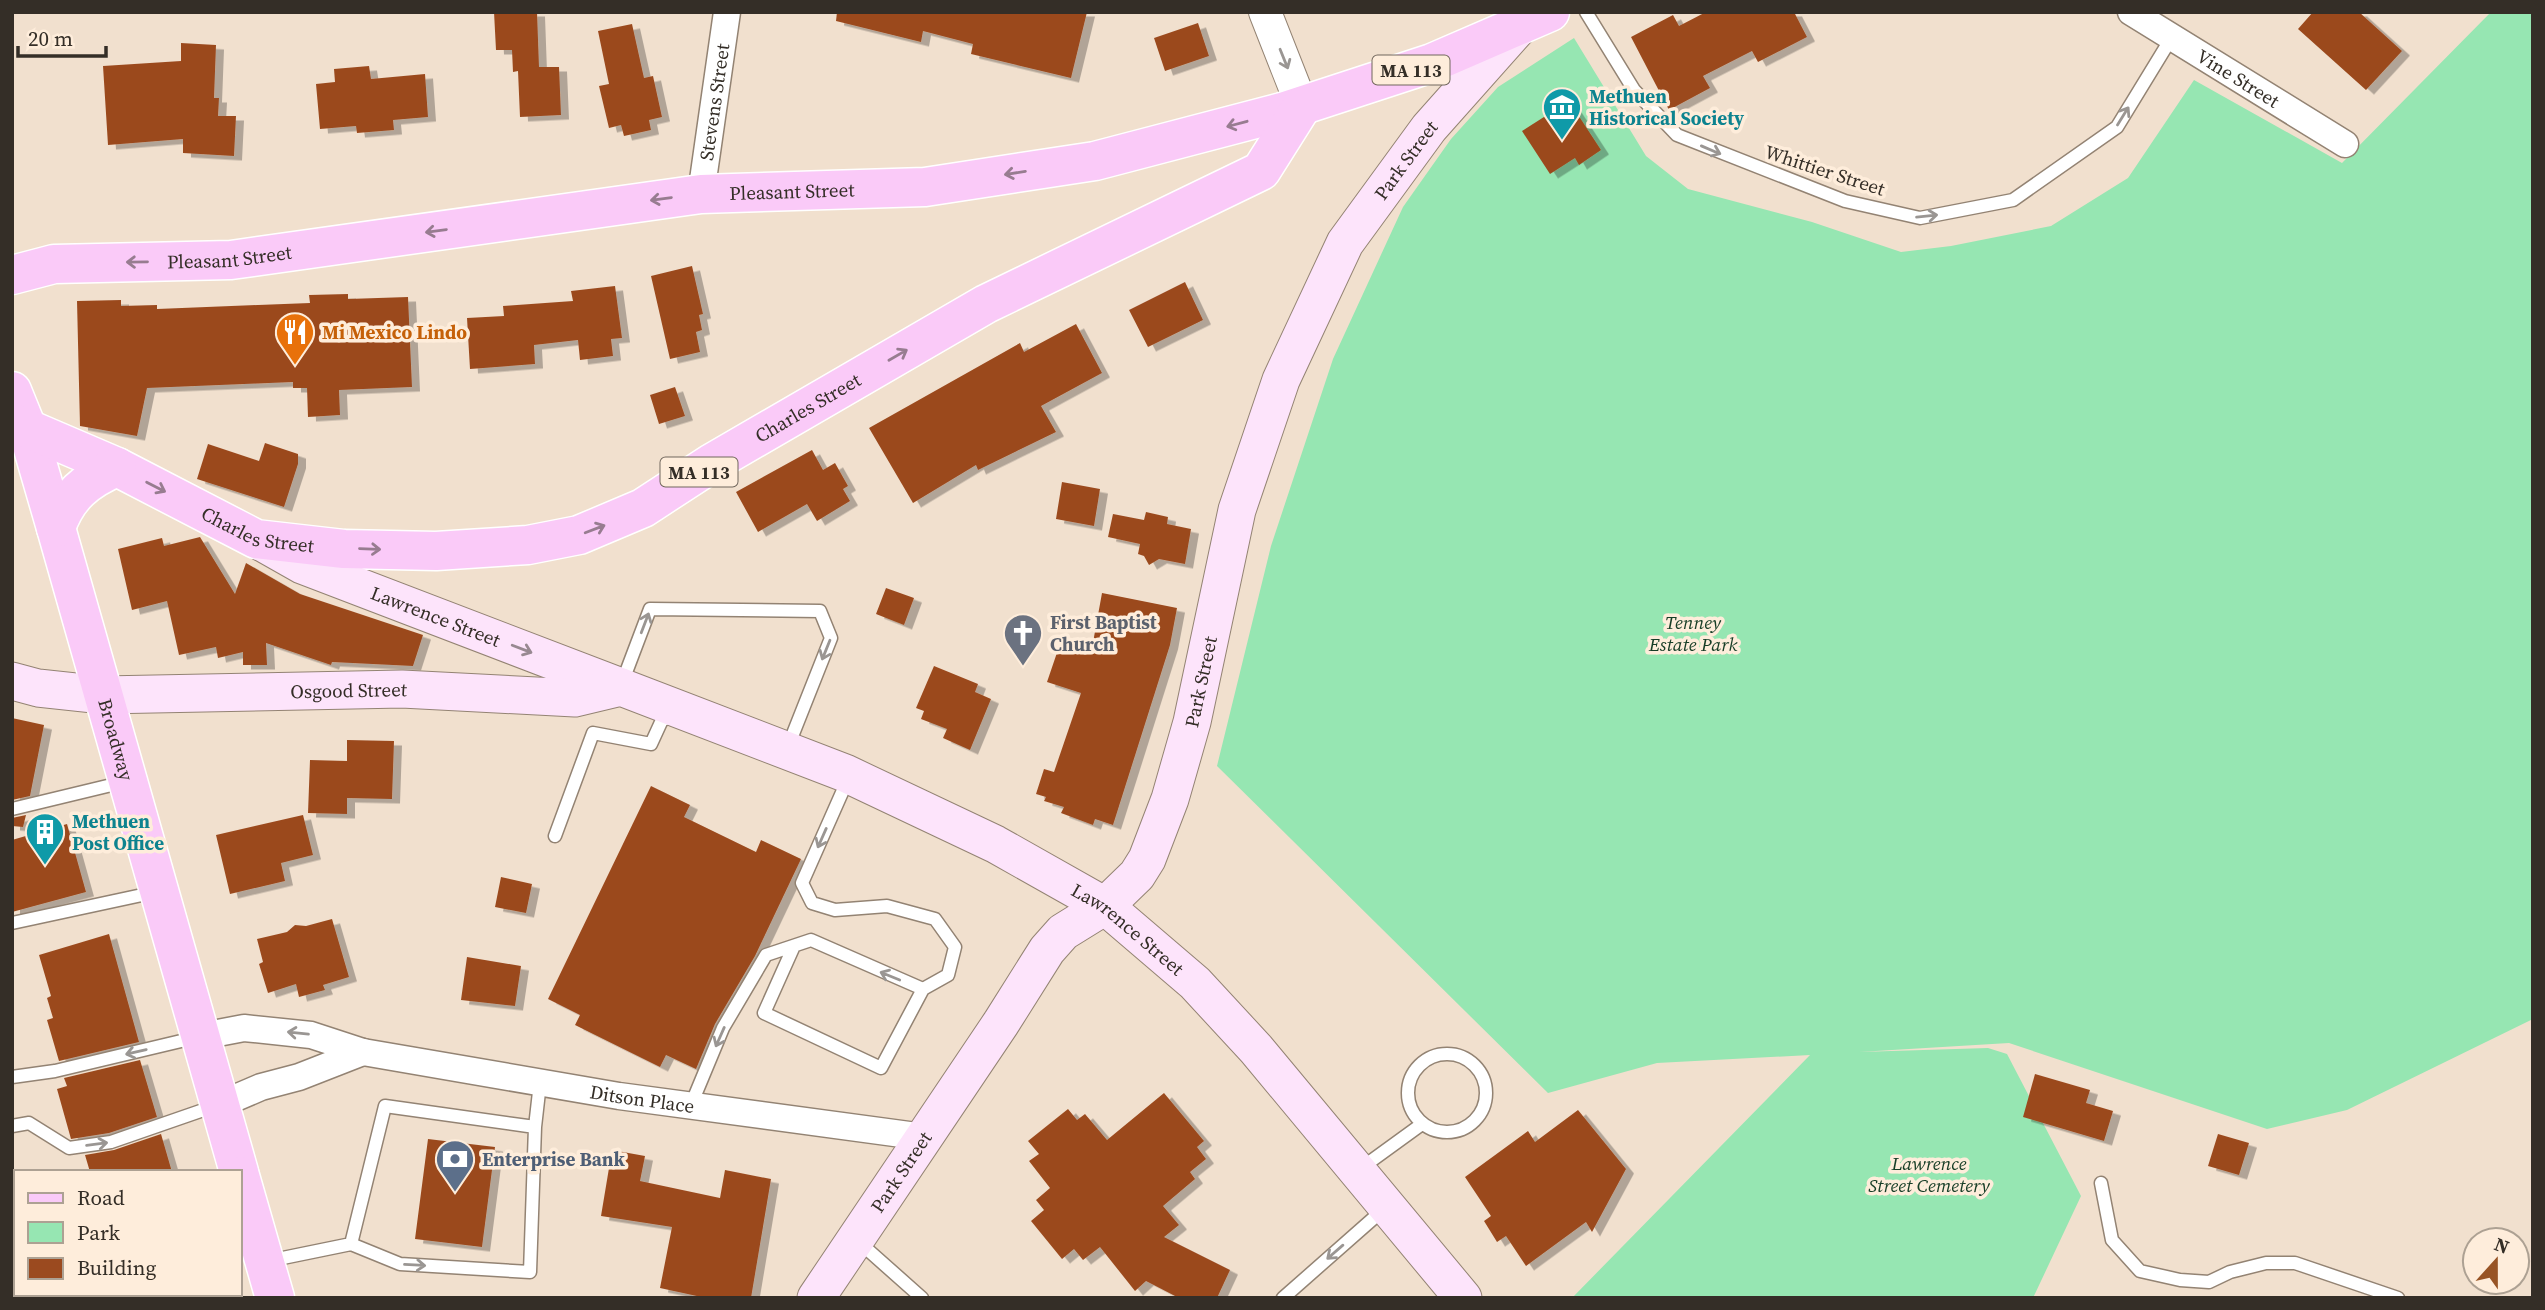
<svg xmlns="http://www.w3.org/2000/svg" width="2545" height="1310" font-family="'Source Serif 4',serif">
<defs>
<filter id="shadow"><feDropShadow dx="8" dy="4.5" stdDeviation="0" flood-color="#0004"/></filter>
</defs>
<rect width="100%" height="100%" fill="#f1e0ce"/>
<!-- green -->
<path fill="#96e6b2" d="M2491,12H2533V1019L2347,1110L2267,1129L2009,1043L1859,1052L1988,1048L2007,1054L2081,1196L2033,1298H1572L1810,1055L1657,1063L1548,1093L1217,766L1271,546L1333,359L1403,207L1451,139L1498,87L1574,38L1646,156L1688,189L1812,222L1901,252L1951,246L2051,226L2128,178L2194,80L2342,163Z"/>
<!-- building -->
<path fill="#9b4a1f" filter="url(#shadow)" d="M494,12H537L539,67H559L561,115L520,117L518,71L513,72L512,50H496Z
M837,12H1087L1071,78L971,54L973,44L923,31L921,42L836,21Z
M1706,12H1794L1807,37L1758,62L1752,51L1703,76L1710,88L1669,110L1631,37L1673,15L1679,26Z
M2313,12H2359L2402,51L2366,90L2298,29Z
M1198,23L1209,56L1165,71L1154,38Z
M632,24L644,78L653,76L662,117L649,120L651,130L624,136L621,125L609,128L599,86L609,84L598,31Z
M181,43L216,45L214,98H219L218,116H236L234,156L183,153V139L108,145L103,66L181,61Z
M369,66L371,79L425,74L428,117L393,120L394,130L357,133L356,126L320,129L316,84L335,82L334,69Z
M1569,101L1601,150L1579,165L1575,158L1550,174L1522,131Z
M692,266L703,314L699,315L702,330L696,332L700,352L670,359L651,276Z
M1185,282L1203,320L1148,347L1129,310Z
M615,286L622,338L611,339L613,356L580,360L578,340L534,345L535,364L470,369L467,318L504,316L503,306L573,301L571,291Z
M348,294V299L408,297L412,387L339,390L340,415L308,417L307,388H293V382L147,388L137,436L80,426L77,301L121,300V306L157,305V309L310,303L309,295Z
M1076,324L1102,373L1041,406L1056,432L978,470L976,465L913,503L869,428L1020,343L1024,352Z
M675,387L685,416L659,424L650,395Z
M265,443L298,454V464L284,507L197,479L208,444L259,461Z
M812,450L823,470L835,463L848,486L843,489L850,501L817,521L807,504L758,532L736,492Z
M1062,482L1100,489L1094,526L1056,519Z
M1146,512L1168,517L1167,524L1191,529L1185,564L1159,559L1149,565L1144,556L1138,554L1140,544L1108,537L1113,514L1144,520Z
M200,537L235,594L246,563L300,594L423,635L413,666L332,662L331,665L266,643L267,665H243V652L218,658L216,647L179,655L167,601L132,610L118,549L162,538L164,546Z
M886,588L914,598L904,625L876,614Z
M1102,593L1177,608L1170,645L1113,825L1095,819L1093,825L1061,813L1064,807L1044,801L1046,797L1036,794L1044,769L1054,772L1081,693L1047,682L1062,638L1092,648Z
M934,666L978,684L975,692L991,699L970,750L943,738L947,729L921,719L924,711L916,708Z
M12,718L44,725L30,796L12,800Z
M347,740L394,741L392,799L347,798V814L308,813L310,760L347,761Z
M651,786L690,805L684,817L756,852L761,840L801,859L755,956L715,1024L696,1069L666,1055L660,1067L575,1025L580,1015L548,999Z
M26,815L23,827L12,826V818Z
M303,815L313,855L281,863L285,881L230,894L216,835Z
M67,824L86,892L12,912V840Z
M501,877L532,884L526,913L495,907Z
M332,919L349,977L323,985L325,990L299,997L296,984L268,993L259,964L263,962L257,939L287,932L295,925L306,926Z
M109,934L139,1042L59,1061L47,1020L53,1018L47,998L51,996L39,955Z
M467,957L521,966L515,1006L461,1000Z
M140,1060L157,1117L109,1133L71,1139L57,1089L67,1086L64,1078Z
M2035,1074L2090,1090L2086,1103L2113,1111L2104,1141L2023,1117Z
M1164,1093L1204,1141L1197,1147L1206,1159L1190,1172L1195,1179L1163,1206L1179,1225L1164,1237L1230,1270L1217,1298H1179L1146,1281L1135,1291L1100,1247L1083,1260L1074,1249L1062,1259L1031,1221L1044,1210L1036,1200L1050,1188L1029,1161L1039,1154L1028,1141L1068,1109L1077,1120L1085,1114L1107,1140Z
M1578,1110L1626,1169L1592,1232L1586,1222L1526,1266L1506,1236L1497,1242L1484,1221L1491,1216L1465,1177L1528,1131L1535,1142Z
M161,1134L172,1172H90L85,1155L114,1150Z
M2218,1134L2249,1143L2239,1175L2208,1166Z
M428,1139L495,1147L482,1247L415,1239Z
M612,1150L645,1156L640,1181L720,1198L725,1170L771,1179L751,1298H706L660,1288L672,1227L601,1216Z"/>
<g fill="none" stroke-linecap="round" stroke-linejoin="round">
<!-- service casing -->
<g stroke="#938373" stroke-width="15">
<path id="service" d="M1586,12L1634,90L1677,135L1845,201L1920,218L2013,200L2117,127L2172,37
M622,683L650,609L820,611L831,638L787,749
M12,809L124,782
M555,836L593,733L651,744L662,720L676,716
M12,923L156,892
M794,946L764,1013L881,1068L923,989
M1408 1093a39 39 0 1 1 78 0a39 39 0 1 1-78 0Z
M12,1077L55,1071L198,1037
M691,1105L723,1028L766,955L811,940L923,989L948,975L955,947L935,919L887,906L835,910L812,903L802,883L848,779
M12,1126L29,1123L69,1148L111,1142L215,1106
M1360,1169L1422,1124
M2101,1183L2112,1240L2140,1271L2180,1280L2209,1282L2230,1272L2266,1263H2295L2398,1298
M859,1242L922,1298
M351,1244L385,1106L535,1127
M268,1261L351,1244L400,1264L530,1272L535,1127L540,1083
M1283,1298L1384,1209"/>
</g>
<!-- minor casing -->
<g stroke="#938373" stroke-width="29">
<g id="minor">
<path id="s1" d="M2131,12L2345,144"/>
<path id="s2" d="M701,194L727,12"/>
<path id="s3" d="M202,1036L244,1028L311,1035L363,1052L619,1096L924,1137"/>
<path d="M219,1105L261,1087L299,1077L363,1052"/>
<path d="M68,1298L84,1294"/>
</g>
</g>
<!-- tertiary casing -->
<g stroke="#938373" stroke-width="34">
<path id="tertiary" d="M1265,12L1302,106"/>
</g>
<!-- secondary casing -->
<g stroke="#938373" stroke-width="39">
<g id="secondary">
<path id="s4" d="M256,539L302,565L621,687"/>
<path id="s5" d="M12,681L38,688L103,695L402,689L575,698L621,687L845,773L995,844L1105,906L1195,983L1256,1049L1463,1298"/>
<path id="s6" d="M816,1298L1001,1023L1047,950L1063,932L1105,906L1137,875L1147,859L1170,799L1192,722L1237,510L1281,380L1345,243L1429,128L1518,28"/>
</g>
</g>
<!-- primary casing -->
<g stroke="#fff" stroke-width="41">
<g id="primary">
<path id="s7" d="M12,275L54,264L231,260L701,194L925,187L1095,161L1282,112L1432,63L1550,12"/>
<path id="s8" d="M12,391L27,428L56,528L239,1172"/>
<path id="s9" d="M12,422L117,467L256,539L344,549L436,551L528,545L579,535L643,508L712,463L986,304L1261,171L1302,106"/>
<path d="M56,528C67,496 86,480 117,467"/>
<path d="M240,1176L275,1298"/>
</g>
</g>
<!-- service -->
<use href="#service" stroke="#fff" stroke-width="12"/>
<!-- minor -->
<use href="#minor" stroke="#fff" stroke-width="26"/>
<!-- tertiary -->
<use href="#tertiary" stroke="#fff" stroke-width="32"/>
<!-- secondary -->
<use href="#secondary" stroke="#fde4fb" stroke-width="37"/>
<!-- primary -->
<use href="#primary" stroke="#facaf8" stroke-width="38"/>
</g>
<!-- one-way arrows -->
<defs><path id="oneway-shaft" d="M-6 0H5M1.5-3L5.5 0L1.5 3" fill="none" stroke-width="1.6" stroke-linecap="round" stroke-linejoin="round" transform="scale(1.75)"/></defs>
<g stroke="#9a9693">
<use href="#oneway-shaft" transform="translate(1284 59) rotate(68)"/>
<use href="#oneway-shaft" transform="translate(2123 116) rotate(-58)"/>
<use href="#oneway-shaft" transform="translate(1711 150) rotate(23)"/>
<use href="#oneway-shaft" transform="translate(1927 216) rotate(-6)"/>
<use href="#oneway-shaft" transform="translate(645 623) rotate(-69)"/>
<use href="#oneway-shaft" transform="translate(826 650) rotate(112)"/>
<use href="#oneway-shaft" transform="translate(822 838) rotate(114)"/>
<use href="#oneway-shaft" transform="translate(890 976) rotate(-158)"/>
<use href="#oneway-shaft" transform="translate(298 1033) rotate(-174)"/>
<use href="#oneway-shaft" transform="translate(720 1037) rotate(114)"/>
<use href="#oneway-shaft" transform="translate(136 1052) rotate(167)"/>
<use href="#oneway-shaft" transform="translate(97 1144) rotate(-7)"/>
<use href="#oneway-shaft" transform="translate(1335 1252) rotate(139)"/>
<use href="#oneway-shaft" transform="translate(415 1265) rotate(3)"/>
</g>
<g stroke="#977c90">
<use href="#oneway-shaft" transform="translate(1237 124) rotate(165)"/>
<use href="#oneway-shaft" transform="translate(1015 173) rotate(171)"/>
<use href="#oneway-shaft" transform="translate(661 199) rotate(172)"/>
<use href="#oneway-shaft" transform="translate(436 231) rotate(172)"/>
<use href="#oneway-shaft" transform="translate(137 262) rotate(179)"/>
<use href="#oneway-shaft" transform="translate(898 355) rotate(-30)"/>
<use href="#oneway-shaft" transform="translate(156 487) rotate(27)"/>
<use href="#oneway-shaft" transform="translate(595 529) rotate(-21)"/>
<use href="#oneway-shaft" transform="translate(370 549) rotate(2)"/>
</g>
<use stroke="#988991" href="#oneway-shaft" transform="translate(522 649) rotate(21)"/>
<!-- icons -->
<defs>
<g id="museum-pin" transform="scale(2.0125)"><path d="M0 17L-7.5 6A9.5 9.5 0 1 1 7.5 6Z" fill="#0f9aa8" stroke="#feeddb"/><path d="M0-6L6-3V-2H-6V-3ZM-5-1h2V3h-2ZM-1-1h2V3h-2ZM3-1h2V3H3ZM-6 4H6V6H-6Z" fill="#fff"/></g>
<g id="restaurant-pin" transform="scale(2.0125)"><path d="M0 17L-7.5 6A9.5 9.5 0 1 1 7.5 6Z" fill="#e8710a" stroke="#feeddb"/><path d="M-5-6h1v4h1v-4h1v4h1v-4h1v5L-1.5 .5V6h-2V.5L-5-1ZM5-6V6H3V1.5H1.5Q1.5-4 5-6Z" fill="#fff"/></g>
<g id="church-pin" transform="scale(2.0125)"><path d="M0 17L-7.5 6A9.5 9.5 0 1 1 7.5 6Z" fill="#6b7280" stroke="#feeddb"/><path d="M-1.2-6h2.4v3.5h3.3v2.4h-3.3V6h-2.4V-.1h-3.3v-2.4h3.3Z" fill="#fff"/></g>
<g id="building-pin" transform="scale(2.0125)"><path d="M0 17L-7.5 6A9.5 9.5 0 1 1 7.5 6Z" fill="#0f9aa8" stroke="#feeddb"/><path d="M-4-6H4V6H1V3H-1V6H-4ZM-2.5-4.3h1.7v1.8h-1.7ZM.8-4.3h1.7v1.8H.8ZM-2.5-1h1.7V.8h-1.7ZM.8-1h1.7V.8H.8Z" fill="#fff"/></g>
<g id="bank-pin" transform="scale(2.0125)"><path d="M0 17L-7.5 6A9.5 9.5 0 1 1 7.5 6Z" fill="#5c6f8a" stroke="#feeddb"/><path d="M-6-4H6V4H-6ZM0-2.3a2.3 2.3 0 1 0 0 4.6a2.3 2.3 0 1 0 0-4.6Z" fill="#fff"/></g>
</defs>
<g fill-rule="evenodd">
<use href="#museum-pin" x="1562" y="107"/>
<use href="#restaurant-pin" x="295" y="332"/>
<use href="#church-pin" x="1023" y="633"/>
<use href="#building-pin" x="45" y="832"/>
<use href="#bank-pin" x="455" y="1159"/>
</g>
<g text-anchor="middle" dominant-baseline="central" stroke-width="7" stroke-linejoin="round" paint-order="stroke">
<!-- shield labels -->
<g fill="#feeddb" stroke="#71675d" stroke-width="2">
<rect x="1372.5" y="55.5" width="77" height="29" rx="5"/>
<rect x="660.5" y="457.5" width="77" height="29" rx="5"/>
</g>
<g font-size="18" font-weight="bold" fill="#342e27">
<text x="1411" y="70">MA 113</text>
<text x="699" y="472">MA 113</text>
</g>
<!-- street labels -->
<g font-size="19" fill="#342e27" stroke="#feeddb">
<text stroke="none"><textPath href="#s1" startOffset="126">Vine Street</textPath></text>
<text stroke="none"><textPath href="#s2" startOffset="93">Stevens Street</textPath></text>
<text stroke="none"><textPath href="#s6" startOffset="1307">Park Street</textPath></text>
<text transform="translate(1825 170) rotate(18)">Whittier Street</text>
<text stroke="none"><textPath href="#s7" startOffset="786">Pleasant Street</textPath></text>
<text stroke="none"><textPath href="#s7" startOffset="219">Pleasant Street</textPath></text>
<text stroke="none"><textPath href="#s9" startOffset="858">Charles Street</textPath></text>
<text stroke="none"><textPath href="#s9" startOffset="270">Charles Street</textPath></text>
<text stroke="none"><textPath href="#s4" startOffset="196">Lawrence Street</textPath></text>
<text stroke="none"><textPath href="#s6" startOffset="740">Park Street</textPath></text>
<text stroke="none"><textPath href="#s5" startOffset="338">Osgood Street</textPath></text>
<text stroke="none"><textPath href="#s8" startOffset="364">Broadway</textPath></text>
<text stroke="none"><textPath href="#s5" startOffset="1176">Lawrence Street</textPath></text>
<text stroke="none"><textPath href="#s3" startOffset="448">Ditson Place</textPath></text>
<text stroke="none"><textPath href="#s6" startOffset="152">Park Street</textPath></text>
</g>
<!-- culture labels -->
<g font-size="19" font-weight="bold" fill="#0d838f" stroke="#feeddb" text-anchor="start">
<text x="1589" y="96">Methuen<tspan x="1589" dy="22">Historical Society</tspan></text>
<text x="72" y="821">Methuen<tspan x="72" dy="22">Post Office</tspan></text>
</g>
<!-- food labels -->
<g font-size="19" font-weight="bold" fill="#c56008" stroke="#feeddb" text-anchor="start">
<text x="322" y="332">Mi Mexico Lindo</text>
</g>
<!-- worship labels -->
<g font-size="19" font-weight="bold" fill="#5b616d" stroke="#feeddb" text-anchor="start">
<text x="1050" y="622">First Baptist<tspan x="1050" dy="22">Church</tspan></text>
</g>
<!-- park labels -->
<g font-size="19" font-style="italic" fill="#163d26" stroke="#feeddb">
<text x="1693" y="622">Tenney<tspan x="1693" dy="22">Estate Park</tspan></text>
<text x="1929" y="1163">Lawrence<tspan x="1929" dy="22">Street Cemetery</tspan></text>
</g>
<!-- service labels -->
<g font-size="19" font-weight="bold" fill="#4e5e75" stroke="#feeddb" text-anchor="start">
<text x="482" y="1159">Enterprise Bank</text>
</g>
</g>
<!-- border -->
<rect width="2545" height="1310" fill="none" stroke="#342e27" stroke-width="28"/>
<!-- legend -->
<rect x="14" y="1170" width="228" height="126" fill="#feeddb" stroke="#ada193" stroke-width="2"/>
<rect x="28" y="1193" width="35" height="10" fill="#facaf8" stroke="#ada193" stroke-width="2"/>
<text x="77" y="1205" font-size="21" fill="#342e27">Road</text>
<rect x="28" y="1222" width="35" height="21" fill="#96e6b2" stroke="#ada193" stroke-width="2"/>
<text x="77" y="1240" font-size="21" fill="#342e27">Park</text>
<rect x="28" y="1258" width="35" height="21" fill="#9b4a1f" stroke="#ada193" stroke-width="2"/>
<text x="77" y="1275" font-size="21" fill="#342e27">Building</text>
<!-- north arrow -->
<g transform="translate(2496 1261) rotate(21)"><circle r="33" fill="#feeddb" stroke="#ada193" stroke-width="2"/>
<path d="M0-5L12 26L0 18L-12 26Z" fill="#985425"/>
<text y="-10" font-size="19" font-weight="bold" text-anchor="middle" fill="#342e27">N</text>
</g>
<!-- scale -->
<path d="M18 46v10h88v-10" fill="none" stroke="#342e27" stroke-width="3.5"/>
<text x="28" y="46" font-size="21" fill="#342e27" stroke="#feeddb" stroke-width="5" paint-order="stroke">20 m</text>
</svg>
